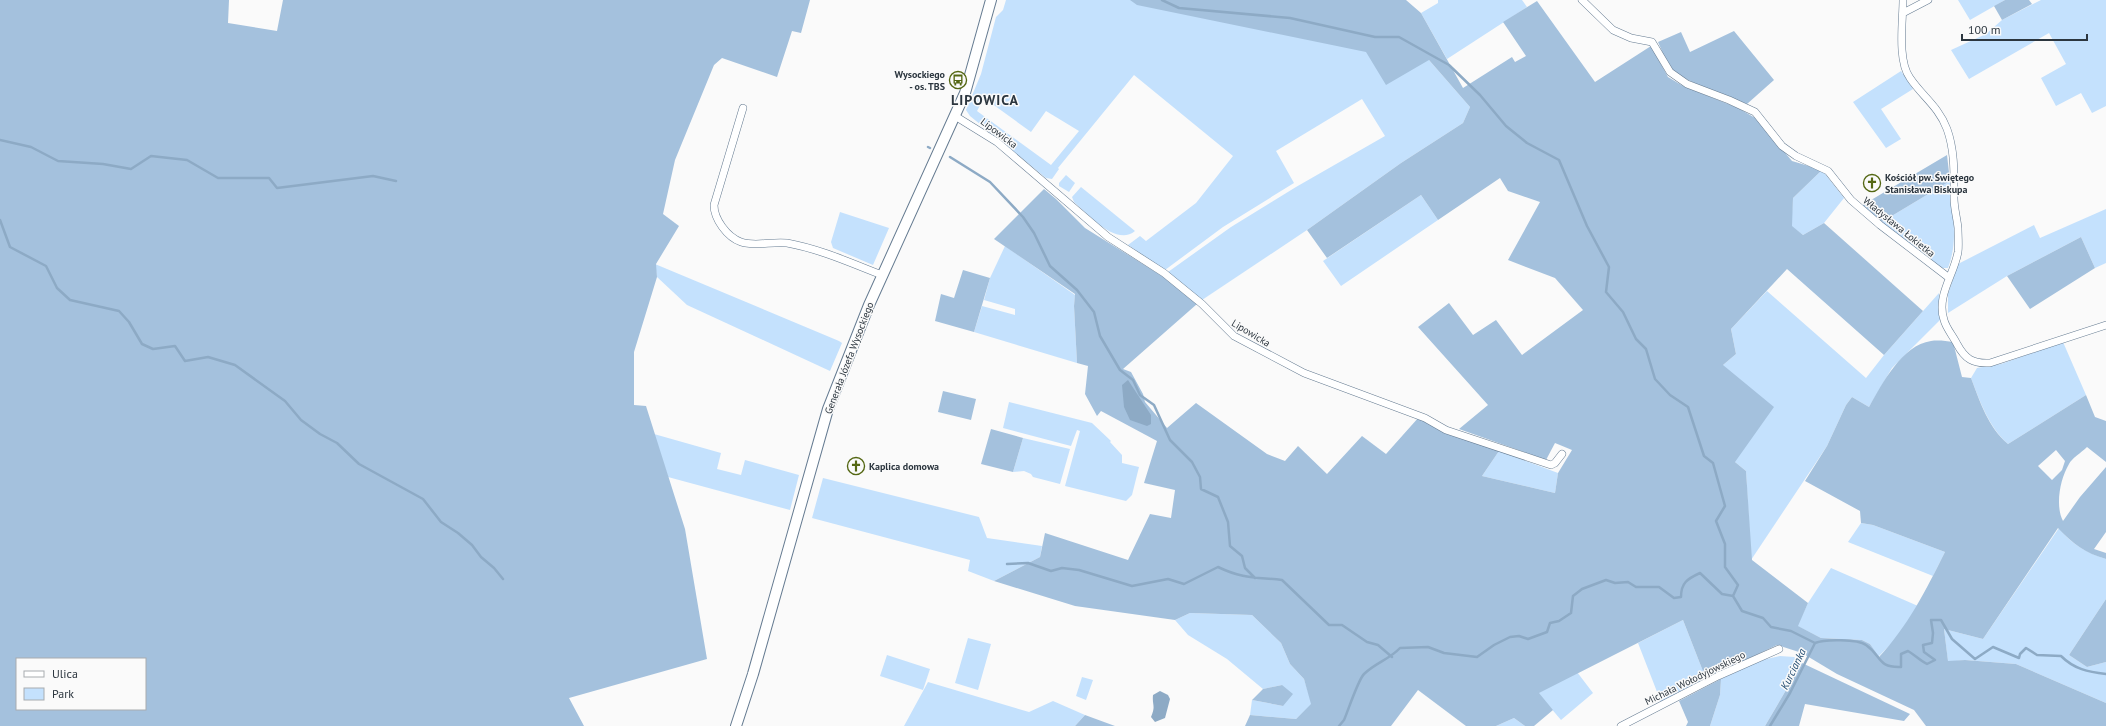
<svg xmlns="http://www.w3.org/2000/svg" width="2106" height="726" font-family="'PT Sans',sans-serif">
<rect width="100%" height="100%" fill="#fafafa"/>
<!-- green -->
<path fill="#c4e1fd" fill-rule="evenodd" d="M1006,0H1172L1440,53L1429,60L1470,107L1463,123L1401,163L1307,230L1202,300L1168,272L1231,227L1296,187L1385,136L1362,99L1276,151L1294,183L1223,227L1165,270L1128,245L1140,236L1146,241L1196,203L1233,156L1134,75L1058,168L1059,169L1052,179L1046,178L970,116L966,110L981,74L996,17L1003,10ZM984,98L1031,132L1046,111L1079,131L1051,165L977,111Z
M1438,0H1522L1527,7L1447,59L1421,13L1438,3Z
M1958,0H2005L1970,20Z
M2041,0H2106V106L2092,113L2081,93L2056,106L2041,78L2066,64L2049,33L1969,79L1951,50L1986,34L2002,20Z
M1901,71L1913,89L1881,109L1901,139L1886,148L1853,102Z
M1822,170L1844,198L1824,223L1803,235L1791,226L1793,198Z
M1066,175L1075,183L1069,192L1059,186V183Z
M1950,181C1952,210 1959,240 1948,268H1940L1880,223Z
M1081,187L1135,231C1116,247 1088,214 1074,202L1072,197Z
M1421,195L1438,220L1341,286L1323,261Z
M2106,209V263L2095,268L2081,237L2007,276L1948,313V294L1958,264L2034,225L2040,238Z
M840,212L889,228L873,265L833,248L831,242Z
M1005,246L1075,295L1074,306L1077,363L974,332L982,306L1015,315V309L984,300L990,278Z
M655,264L839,341L842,343L830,371L687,305L657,277Z
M1767,291L1866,378L1884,355L1939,293L1941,319L1892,368L1869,407L1852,397L1846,405L1827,446L1751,560L1746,471L1735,462L1723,365L1736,354L1731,329Z
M2063,342L2086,395L2008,444C1989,427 1980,402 1971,378L1977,368L2001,364Z
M1009,402L1092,423L1111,441L1110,442L1122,455V463L1139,467L1132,495L1126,501L1065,486L1080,431L1077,430L1071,446L1003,428Z
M654,434L721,453L717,469L741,475L745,460L799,475L790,510L668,477Z
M1023,438L1070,449L1060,484L1033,477L1031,474L1024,471L1013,472Z
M1499,451L1558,473L1555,493L1482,476Z
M823,478L979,517L987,538L1042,546L1040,557L994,581L968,571L970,560L812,518Z
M1861,523L1873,525L1945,552L1933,576L1848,542Z
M2059,528C2071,544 2087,553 2106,559V599L2069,655L2087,667L2106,662V703L2016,664L1965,660L1948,662L1944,629L1983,639Z
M1831,568L1918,606L1896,639L1878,657L1870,644L1862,640L1821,638L1797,626L1808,603Z
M1190,613L1252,615L1281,643L1290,664L1304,679L1312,704L1296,719L1250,715L1252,700L1283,706L1282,685L1263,689L1227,659L1188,635L1175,620Z
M1683,620L1706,679L1661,702L1638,643Z
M968,638L991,644L978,690L955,683Z
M887,655L930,669L923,690L880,676Z
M1780,656L1794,657L1802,663L1765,726H1710L1720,695L1721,679L1762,660Z
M1577,672L1593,693L1561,720L1538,693Z
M1082,677L1093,680L1086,700L1076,696Z
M928,682L1029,712L1053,701L1085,715L1075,726H904Z
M1514,718L1525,726H1496Z"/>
<!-- forest -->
<path fill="#a4c1dd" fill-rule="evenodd" d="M0,0H229L228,23L277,31L283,0H810L801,33L792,31L777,77L722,58L714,65L675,160L663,214L679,226L656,264L657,277L634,352V405L646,406L685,529L707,659L569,698L584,726H0ZM17,659H145V709H17Z
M1130,0H1406L1421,13L1463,88L1512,57L1515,62L1526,56L1503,22L1537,1L1595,82L1651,46L1668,77L1683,86L1738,108L1757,119L1792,161L1822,170L1793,198L1792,226L1803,235L1824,223L1923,311L1884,355L1787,269L1731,329L1736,354L1723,365L1774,407L1735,462L1746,471L1752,560L1808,603L1798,626L1821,638L1862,640L1870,644L1879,657C1908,626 1926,590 1945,552L1873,525L1861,523L1860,511L1805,481L1827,446L1846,405L1852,397L1869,407C1882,384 1902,345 1931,341C1938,340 1946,341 1953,342L1962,377L1971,378C1980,402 1988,427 2008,444L2086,395L2095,417L2106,421V462L2087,447C2081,453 2072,458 2069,464C2060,479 2055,506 2063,521L2080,497L2106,467V532L2094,549L2106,553V559C2085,553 2073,544 2058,528L1983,639L1944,629L1948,661L1965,660L2016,664L2106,703V726H1926L1914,710L1837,674L1802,653L1777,645L1706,679L1683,620L1539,693L1553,710L1534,726H1525L1514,718L1496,726H1466L1418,690L1391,726H1245L1250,715L1296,719L1311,704L1304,679L1290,664L1281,643L1252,615L1190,613L1175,620L1075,606L994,581L1040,557L1045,533L1128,560L1150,514L1171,518L1175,490L1144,483L1157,441L1101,411L1097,416L1085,394L1088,366L1077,363L1074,306L1075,294L994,239L1044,189L1056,199L1085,228L1162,276L1197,304L1123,369L1131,372L1143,394L1145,402L1167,428L1196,403L1267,454L1285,461L1298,446L1327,474L1362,436L1386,454L1419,417L1499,451L1482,476L1555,493L1558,473L1572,450L1555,443L1546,460L1459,429L1488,405L1418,327L1449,303L1473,335L1496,320L1522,355L1583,310L1555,278L1508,260L1540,202L1508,191L1500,178L1438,220L1421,195L1327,258L1307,230L1401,163L1463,123L1470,107L1429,60L1386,85L1366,52L1137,5ZM2056,450L2065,461L2062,470L2052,480L2038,466Z
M2005,0H2029L2032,4L2002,20L1994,6Z
M1734,31L1774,80L1747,104C1727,95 1685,83 1672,69C1665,62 1662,50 1658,42L1681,32L1690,52Z
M1947,155L1950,181L1880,223L1861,206Z
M2081,237L2095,268L2030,309L2007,276Z
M963,270L990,278L974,332L935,321L941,294L954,298Z
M943,391L976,399L971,420L938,412Z
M991,429L1023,438L1013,472L981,464Z
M2106,599V662L2087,667L2069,655Z
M1802,663L1910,714L1904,721L1805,704L1799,726H1765Z
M1721,679L1720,695L1710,726H1686L1688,722L1679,701Z
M1282,685L1293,694L1283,706L1252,700L1263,689Z
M1085,715L1115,726H1075Z"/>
<!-- water -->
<path fill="#8daac5" d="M1128,380L1151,415V424L1147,426L1130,420L1124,407L1122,385Z
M1160,691L1168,695L1170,699L1165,718L1155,722L1151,717C1156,705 1152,706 1153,695Z"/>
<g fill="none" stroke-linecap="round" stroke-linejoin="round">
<!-- stream -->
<path stroke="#8daac5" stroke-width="2.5" d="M1162,0L1179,8L1290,18L1375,37H1399L1449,65L1480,95L1506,126L1527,143L1559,160L1587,226L1609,267L1606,292L1623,312L1636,339L1646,349L1655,379L1670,395L1688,407L1704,456L1713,463L1725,506L1716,521L1725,544V567L1738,585L1733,596
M0,140L31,147L58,161L103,164L131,169L151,156L187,160L218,178H269L277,188L373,176L396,181
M928,147L930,148
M950,157L990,182L1023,217L1034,233L1050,266L1077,290L1094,312L1100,336L1120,370L1133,380L1140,395L1154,405L1170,440L1192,462L1200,477L1201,489L1218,497L1228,522L1230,546L1242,556L1245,568L1255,578
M0,220L10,247L46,266L57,288L70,300L119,311L129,322L142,344L153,349L175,346L185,361L208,357L235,365L285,401L301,420L320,434L337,443L359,464L423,499L441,522L458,533L472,545L481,557L494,568L503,579
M1007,564L1028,563L1051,571L1062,568L1079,570L1132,586L1168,579L1184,584L1218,567C1243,579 1256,577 1282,580L1329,625H1342L1367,642L1378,645L1392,657
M1339,726L1344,720C1348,711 1358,680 1364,674C1375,663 1390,659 1400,648L1428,647L1444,653L1477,657L1494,645L1510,637L1519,636L1528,639L1547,632L1550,623L1559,621L1571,613L1573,596L1582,589L1606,580L1615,583L1628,582L1636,587H1659L1674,598L1681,597C1681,583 1687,579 1700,573L1722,594L1733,596L1742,611L1763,618L1771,627L1791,631L1815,643
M1770,726L1790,693L1815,643C1824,639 1858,639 1866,645C1882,656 1877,668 1901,667V654L1908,651C1915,655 1919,660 1927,664L1935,660L1924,652L1923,645L1932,643L1933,633L1931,620H1941L1952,639L1975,659L1993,647L2019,658L2020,654L2026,648L2037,655L2061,656C2074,669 2088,672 2106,674"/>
<!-- street casing -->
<g stroke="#657b91" stroke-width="8">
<path id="street" d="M1582,0L1613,30L1631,38L1652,42L1670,72L1687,84L1729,100L1755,112L1782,146L1796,156L1828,171L1851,200L1880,225L1948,277
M1903,0C1903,21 1897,60 1910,78C1922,96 1939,107 1947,129C1955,151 1954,175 1954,198C1954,208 1957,218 1958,228C1958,236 1959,245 1958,252C1954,275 1936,296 1944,320C1946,328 1953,336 1957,344C1965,359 1973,364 1990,363L2106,325
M1903,13L1928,0
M743,108L714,205C714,219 727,237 741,242C756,247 772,241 787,243C820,249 851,263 882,275
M955,116L997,142L1108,237L1164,273L1202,304L1234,336L1304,373L1425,418L1446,430L1551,465L1555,463L1562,454
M1621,726L1718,676L1779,649"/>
</g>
<!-- secondary casing -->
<g stroke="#657b91" stroke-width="12">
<path id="secondary" d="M736,726L753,674L828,409L869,305L965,93L991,0"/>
</g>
<!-- street -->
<use href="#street" stroke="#fff" stroke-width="7"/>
<!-- secondary -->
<use href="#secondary" stroke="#fff" stroke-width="10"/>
</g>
<!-- icons -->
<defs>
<g id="bus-ring" transform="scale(0.9)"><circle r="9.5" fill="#fafafa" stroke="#546713" stroke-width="1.5"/><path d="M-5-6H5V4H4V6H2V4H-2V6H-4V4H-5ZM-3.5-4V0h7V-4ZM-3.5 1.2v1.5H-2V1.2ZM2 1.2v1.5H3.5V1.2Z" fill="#546713"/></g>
<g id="church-ring" transform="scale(0.9)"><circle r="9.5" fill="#fafafa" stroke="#546713" stroke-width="1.5"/><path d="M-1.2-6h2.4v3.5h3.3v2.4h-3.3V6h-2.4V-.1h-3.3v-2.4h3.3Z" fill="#546713"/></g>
</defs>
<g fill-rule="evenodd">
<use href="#bus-ring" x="958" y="80"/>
<use href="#church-ring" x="1872" y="183"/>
<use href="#church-ring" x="856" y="466"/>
</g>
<g text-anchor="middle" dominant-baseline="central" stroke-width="3" stroke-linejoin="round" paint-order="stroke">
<!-- poi labels -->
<g font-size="10" font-weight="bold" fill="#2c363f" stroke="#fafafa" text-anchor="start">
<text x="945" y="74" text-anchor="end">Wysockiego<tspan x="945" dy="12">- os. TBS</tspan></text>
<text x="1885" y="177">Kościół pw. Świętego<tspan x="1885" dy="12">Stanisława Biskupa</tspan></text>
<text x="869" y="466">Kaplica domowa</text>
</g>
<!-- street labels -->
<g font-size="10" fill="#2c363f" stroke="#fafafa">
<text transform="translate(999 133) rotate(37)">Lipowicka</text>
<text transform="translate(1899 227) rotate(39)">Władysława Łokietka</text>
<text transform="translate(1251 333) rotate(31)">Lipowicka</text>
<text transform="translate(849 358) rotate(-69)">Generała Józefa Wysockiego</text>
<text transform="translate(1695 678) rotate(-26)">Michała Wołodyjowskiego</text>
</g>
<!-- water labels -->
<g font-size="11" font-style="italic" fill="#1c476d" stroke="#fafafa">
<text transform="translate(1793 669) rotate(-64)">Kurcianka</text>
</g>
<!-- district labels -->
<g font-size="14" font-weight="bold" letter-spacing="1" fill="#2c363f" stroke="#fafafa">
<text x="985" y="100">LIPOWICA</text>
</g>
</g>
<!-- legend -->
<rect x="16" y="658" width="130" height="52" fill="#fafafa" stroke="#a8acaf"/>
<rect x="24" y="671" width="20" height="6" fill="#ffffff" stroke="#a8acaf"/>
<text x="52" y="678" font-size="12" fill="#2c363f">Ulica</text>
<rect x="24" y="688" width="20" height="12" fill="#c4e1fd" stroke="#a8acaf"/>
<text x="52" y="698" font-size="12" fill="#2c363f">Park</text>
<!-- scale -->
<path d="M1962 34v6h125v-6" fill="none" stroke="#2c363f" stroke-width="2"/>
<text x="1968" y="34" font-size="12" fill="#2c363f" stroke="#fafafa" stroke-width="3" paint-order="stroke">100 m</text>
</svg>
